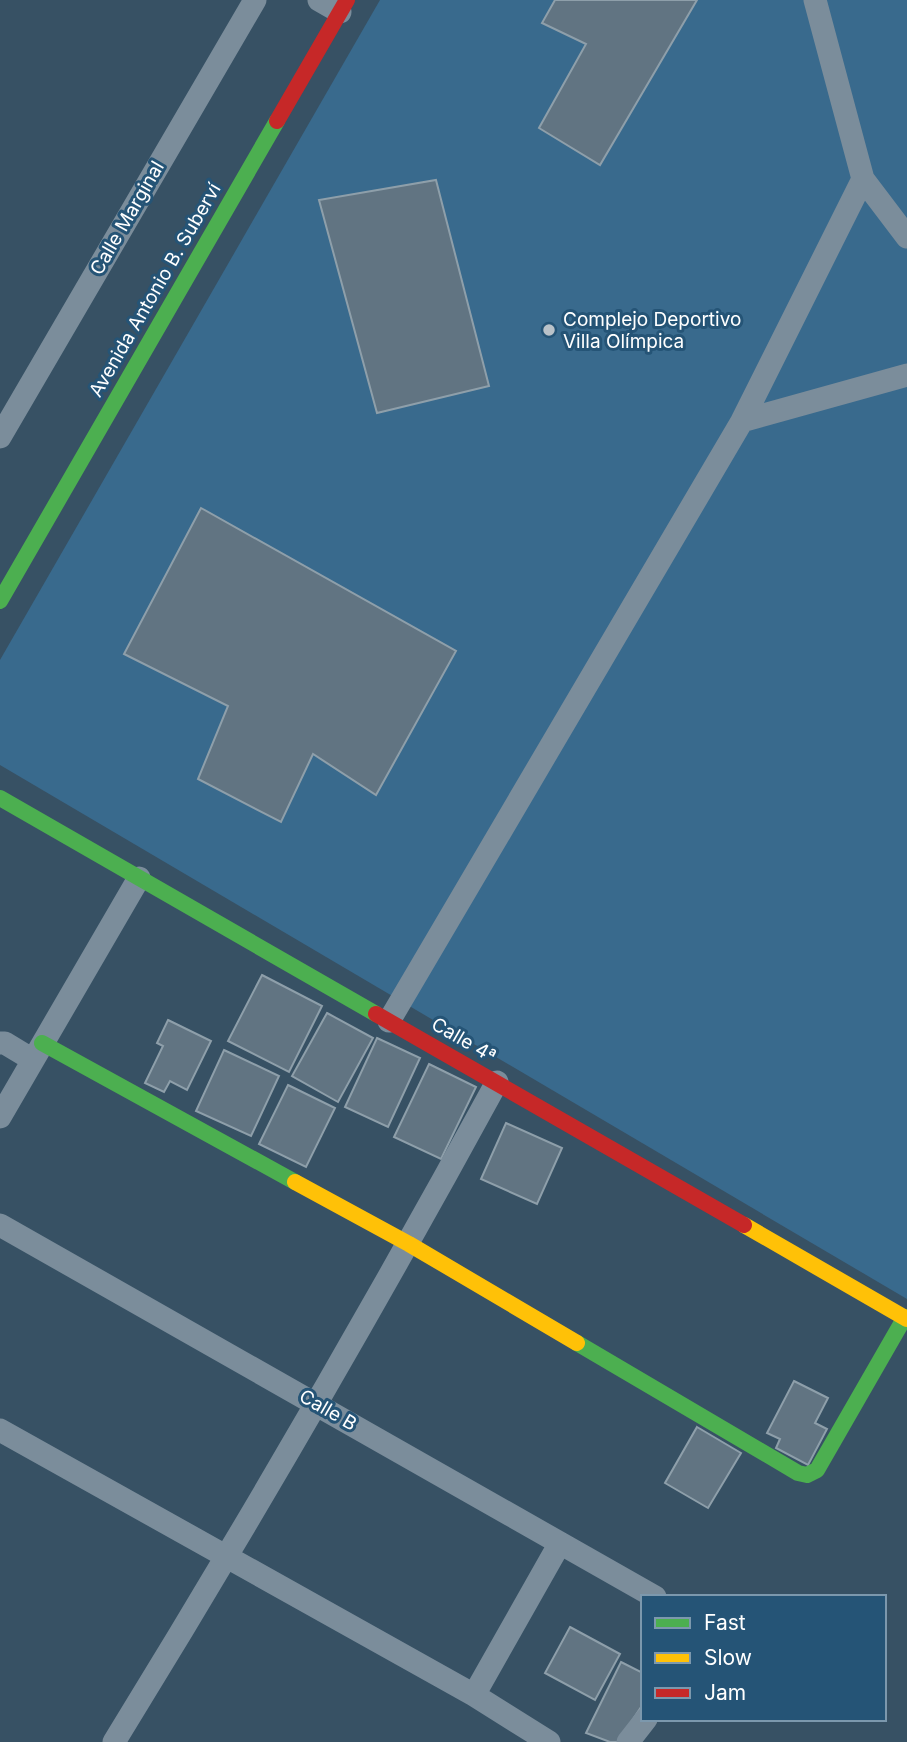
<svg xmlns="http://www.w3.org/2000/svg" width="907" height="1742" font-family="Inter,sans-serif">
<rect width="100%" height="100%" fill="#375164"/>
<!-- green -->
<path fill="#396a8d" d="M380,0H907V1299L0,765V660Z"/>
<!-- building -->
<path fill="#617482" stroke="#8e9faa" stroke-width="2" d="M555,0H697L600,165L539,128L586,44L542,23Z
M436,180L489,386L377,413L319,200Z
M201,508L456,651L376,795L313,754L281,822L198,779L228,706L124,654Z
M262,975L322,1006L289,1072L228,1041Z
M327,1013L373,1038L338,1102L292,1076Z
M168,1020L211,1041L187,1090L170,1081L164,1092L145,1083L163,1046L157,1043Z
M377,1038L420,1058L388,1127L345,1107Z
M224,1050L279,1076L251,1136L196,1111Z
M429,1064L476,1087L441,1159L394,1137Z
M288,1085L335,1108L306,1167L259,1144Z
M506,1123L562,1148L537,1204L481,1179Z
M794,1381L828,1398L815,1423L827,1429L808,1465L776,1448L780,1439L767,1433Z
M697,1427L741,1453L708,1508L665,1483Z
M570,1627L620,1654L595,1700L545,1673Z
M621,1662L643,1673V1704L618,1742H610L586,1733Z"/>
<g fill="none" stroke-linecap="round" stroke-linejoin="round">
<!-- street -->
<path stroke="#7b8d9b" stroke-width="23" d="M319,0L340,12
M815,0L863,179L907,237
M742,421L863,179
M0,437L255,0
M389,1021L742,421L907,375
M0,1043H5L33,1060
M0,1117L139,878
M0,1225L655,1597
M0,1430L474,1695L549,1742
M474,1695L560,1543
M114,1742C247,1526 375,1306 497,1082
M628,1742L646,1719"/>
<!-- fast -->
<path stroke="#4caf50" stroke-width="16" d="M0,601L277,121
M0,798L376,1014
M42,1043L295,1182
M577,1343L798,1473L807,1475L817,1470L905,1317"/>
<!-- slow -->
<path stroke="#ffc107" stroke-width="16" d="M295,1182L409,1244L577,1343
M744,1225L907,1319"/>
<!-- jam -->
<path stroke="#c62828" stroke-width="16" d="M277,121L347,0
M376,1014L744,1225"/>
</g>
<!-- markers -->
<circle fill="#b9c2c9" stroke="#255476" stroke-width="2.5" cx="549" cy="330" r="7"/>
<g text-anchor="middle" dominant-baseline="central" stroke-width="6" stroke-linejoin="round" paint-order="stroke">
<!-- street labels -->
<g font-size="19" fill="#fff" stroke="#255476">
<text transform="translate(127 218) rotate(-60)">Calle Marginal</text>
<text transform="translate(155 290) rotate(-60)">Avenida Antonio B. Suberví</text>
<text transform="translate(464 1040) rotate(30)">Calle 4ª</text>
<text transform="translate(328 1410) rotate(30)">Calle B</text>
</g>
<!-- poi labels -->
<g font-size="19" fill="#fff" stroke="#255476" text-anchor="start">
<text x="563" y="319">Complejo Deportivo<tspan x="563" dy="22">Villa Olímpica</tspan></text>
</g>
</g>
<!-- legend -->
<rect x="641" y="1595" width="245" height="126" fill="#255476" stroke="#7c98ad" stroke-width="2"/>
<rect x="655" y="1618" width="35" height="10" fill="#4caf50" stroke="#7c98ad" stroke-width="2"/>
<text x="704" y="1630" font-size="21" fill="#ffffff">Fast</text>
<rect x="655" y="1653" width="35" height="10" fill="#ffc107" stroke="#7c98ad" stroke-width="2"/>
<text x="704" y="1665" font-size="21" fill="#ffffff">Slow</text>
<rect x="655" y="1688" width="35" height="10" fill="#c62828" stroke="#7c98ad" stroke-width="2"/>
<text x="704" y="1700" font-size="21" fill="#ffffff">Jam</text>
</svg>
